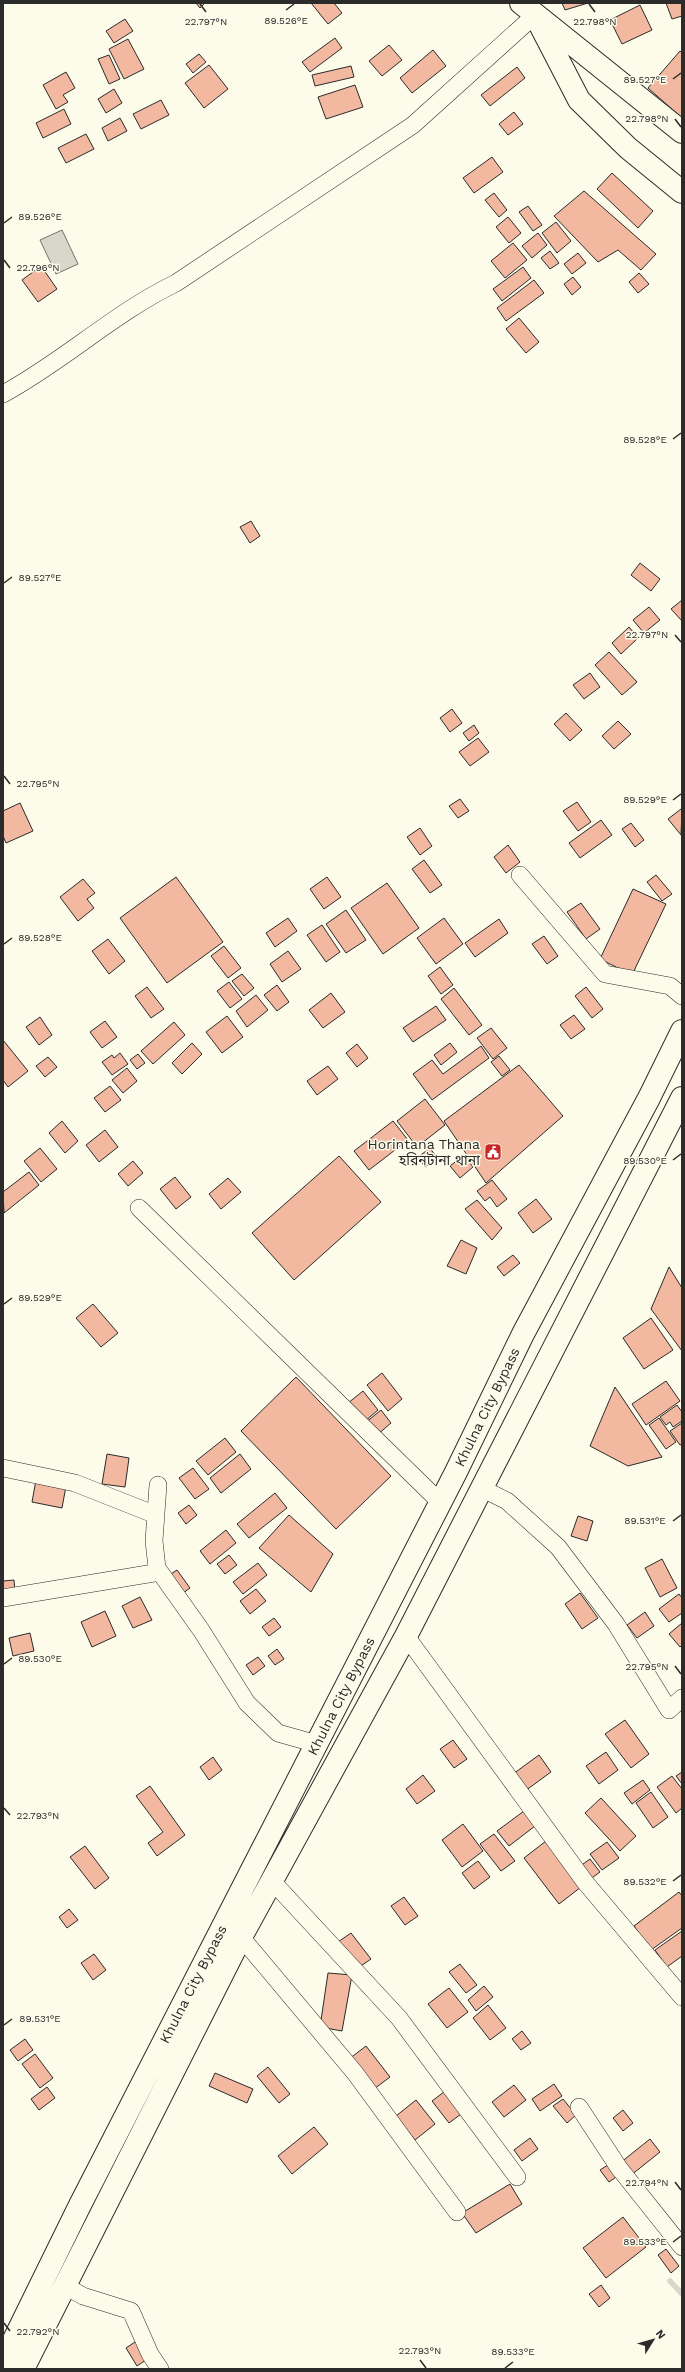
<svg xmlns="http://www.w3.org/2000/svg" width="685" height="2372" font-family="'Work Sans','Noto Sans Bengali',sans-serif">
<rect width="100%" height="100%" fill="#fdfbea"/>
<!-- water -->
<path fill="#d8d7c9" stroke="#74746e" d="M62,230L78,264L56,274L40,240Z"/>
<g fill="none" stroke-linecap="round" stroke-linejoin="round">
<!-- stream -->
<path stroke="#d8d7c9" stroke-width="5.5" d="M670,2281L682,2294"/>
</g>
<!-- building -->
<path fill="#f2b8a0" stroke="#2b2b2b" d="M196,3H205L200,8Z
M311,3H334L342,13L328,24Z
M562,3H588L565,10Z
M666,3H682V16L672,19Z
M640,5L652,30L622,44L610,20Z
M125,19L133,31L114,43L106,31Z
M335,38L342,48L310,72L302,62Z
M128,39L144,69L124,79L109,49Z
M389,45L402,60L382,76L369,61Z
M433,50L446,66L412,93L400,78Z
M680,51L682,53V118L648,88Z
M199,54L206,62L193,73L186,64Z
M109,55L120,79L109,84L98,59Z
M209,65L228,89L204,108L185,83Z
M351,66L354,77L315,86L312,75Z
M517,67L525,78L490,106L481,95Z
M66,72L75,88L63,95L68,102L56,109L43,85Z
M355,85L363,107L326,119L318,97Z
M114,89L122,103L106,113L98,99Z
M161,100L169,115L141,129L133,114Z
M64,109L71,124L43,138L36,123Z
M514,112L523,124L508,135L499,124Z
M120,118L127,131L108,141L102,128Z
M86,134L94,149L66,163L58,148Z
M492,157L503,172L474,193L463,178Z
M612,173L653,211L638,228L597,189Z
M584,191L656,254L641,270L618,250L598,262L554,216Z
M494,193L507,210L499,217L485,200Z
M528,206L542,225L533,231L519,212Z
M508,217L521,233L509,243L496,227Z
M556,222L571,241L557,253L542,233Z
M538,233L547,245L532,258L522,246Z
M513,243L527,260L505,278L491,261Z
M550,251L559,263L550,269L541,258Z
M578,253L586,263L572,274L564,264Z
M41,266L57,289L38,302L22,280Z
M523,267L531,278L502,301L493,289Z
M639,273L649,284L638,293L629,282Z
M573,277L581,287L572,295L564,284Z
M534,280L544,293L506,321L497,308Z
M519,318L539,342L526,353L506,329Z
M251,521L260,536L250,543L240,527Z
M640,563L660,579L651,591L631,575Z
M682,600V621L671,609Z
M649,607L660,620L644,633L633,620Z
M629,627L638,638L621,654L612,643Z
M609,652L637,682L622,695L595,665Z
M590,673L600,687L584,699L573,685Z
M452,709L462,723L450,732L440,718Z
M566,713L582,730L570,741L554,724Z
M618,721L631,734L614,749L602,736Z
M474,725L479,733L469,741L463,733Z
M478,738L489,752L470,766L459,752Z
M460,799L469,811L458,818L449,806Z
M577,802L591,822L578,831L563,811Z
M20,803L33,831L6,843L3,836V811Z
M681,809L682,810L681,835L668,819Z
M601,820L612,835L580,858L569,843Z
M631,823L644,840L635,847L622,829Z
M420,828L432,846L420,855L407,837Z
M508,845L520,862L506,873L494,857Z
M424,860L442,885L430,893L412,869Z
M656,875L672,894L662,901L647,882Z
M176,877L223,942L167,983L120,918Z
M327,877L341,897L324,909L310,889Z
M83,879L95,893L87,899L94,908L78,921L60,897Z
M387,883L419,928L383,954L351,908Z
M633,889L666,904L632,975L600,959Z
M581,903L600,929L586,939L567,912Z
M346,910L366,940L346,953L326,924Z
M288,918L297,931L275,947L266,933Z
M444,918L463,944L436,964L417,938Z
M499,919L508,933L475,957L465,943Z
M322,925L340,952L326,962L307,935Z
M544,936L558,956L547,964L532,944Z
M108,939L125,961L109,974L92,951Z
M224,946L241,968L228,978L211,956Z
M288,951L301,969L282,982L270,964Z
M440,967L453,985L441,994L428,976Z
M242,974L254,988L244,996L232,981Z
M229,982L242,999L230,1008L217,991Z
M277,985L289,1002L277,1011L264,995Z
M147,987L164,1009L151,1018L135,996Z
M586,987L603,1009L592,1018L575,996Z
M454,988L482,1025L469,1035L441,999Z
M331,993L345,1012L323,1028L309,1010Z
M256,995L268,1010L247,1027L236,1011Z
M436,1006L446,1020L413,1042L403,1028Z
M574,1015L585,1029L571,1039L560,1025Z
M227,1016L243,1037L222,1053L206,1032Z
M40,1017L52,1035L39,1045L26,1027Z
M105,1021L117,1037L102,1048L90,1032Z
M174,1022L185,1035L153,1064L141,1051Z
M491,1028L507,1048L493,1059L477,1038Z
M3,1040L28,1071L8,1087L3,1080Z
M192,1043L202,1054L182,1074L172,1063Z
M450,1043L457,1052L441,1065L434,1055Z
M357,1044L368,1058L357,1067L346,1053Z
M481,1046L489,1058L432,1100L413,1074L432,1060L443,1074Z
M120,1053L128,1064L112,1075L102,1062L112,1055L114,1058Z
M138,1054L145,1063L137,1069L130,1060Z
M499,1056L510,1070L502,1076L491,1062Z
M48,1057L57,1067L45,1077L36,1066Z
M519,1065L563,1116L486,1183L444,1121Z
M328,1066L338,1079L317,1095L307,1081Z
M127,1068L137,1081L123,1093L112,1080Z
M110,1086L121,1100L105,1112L94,1098Z
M425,1099L445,1125L417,1147L397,1121Z
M62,1121L78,1141L65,1153L49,1133Z
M393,1121L408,1140L369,1170L354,1151Z
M105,1130L118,1147L99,1162L86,1145Z
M40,1148L57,1169L41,1182L24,1161Z
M430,1148L437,1158L425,1167L418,1157Z
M464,1155L473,1167L460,1178L450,1166Z
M339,1156L381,1202L294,1280L252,1233Z
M133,1161L143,1173L128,1186L118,1174Z
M29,1172L39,1185L4,1213L3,1192Z
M175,1177L191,1197L176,1209L160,1189Z
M228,1178L241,1192L221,1209L209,1194Z
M492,1180L507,1199L497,1207L490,1197L485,1201L477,1191Z
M536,1199L552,1219L533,1233L518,1213Z
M477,1200L502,1228L492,1240L465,1209Z
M461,1240L477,1248L466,1274L447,1266Z
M513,1255L520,1263L504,1276L497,1267Z
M669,1267L682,1288V1351L651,1309Z
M93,1304L118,1333L101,1347L76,1318Z
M651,1318L673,1350L644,1369L623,1338Z
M382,1373L402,1399L388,1411L367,1385Z
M296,1377L391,1476L336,1529L241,1431Z
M666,1381L680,1401L646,1425L632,1404Z
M615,1387L662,1457L628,1466L590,1446Z
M363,1391L378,1410L364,1422L348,1403Z
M677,1405L682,1412V1421L673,1427L670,1422L666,1425L660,1417Z
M381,1410L391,1423L376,1436L365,1423Z
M659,1418L676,1442L666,1449L649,1425Z
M682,1423V1444L680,1445L670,1431Z
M225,1438L236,1452L208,1475L196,1461Z
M107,1454L129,1458L125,1487L102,1484Z
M240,1454L251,1469L221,1493L210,1478Z
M193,1468L209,1489L195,1499L179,1478Z
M36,1480L66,1486L62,1508L32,1502Z
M275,1493L287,1508L249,1538L237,1524Z
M189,1505L197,1515L186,1524L178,1513Z
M289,1515L333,1554L311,1592L259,1548Z
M578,1516L593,1521L587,1541L571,1536Z
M226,1530L236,1543L210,1564L200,1551Z
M229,1555L237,1565L225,1574L217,1564Z
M662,1559L677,1588L660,1597L645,1568Z
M258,1563L267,1575L243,1594L233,1582Z
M177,1570L190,1588L179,1596L166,1577Z
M14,1580L15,1593L3,1594V1581Z
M256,1589L266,1601L250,1614L240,1601Z
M580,1593L598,1618L582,1629L565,1604Z
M679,1594L682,1598V1613L669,1622L659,1609Z
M140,1597L152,1620L133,1628L122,1606Z
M105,1611L116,1636L92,1647L81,1622Z
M645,1612L654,1626L637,1638L627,1625Z
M274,1618L281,1627L269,1636L262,1627Z
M682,1623V1645L680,1647L669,1634Z
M30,1633L34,1651L13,1656L9,1638Z
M277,1649L284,1659L275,1665L268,1656Z
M258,1657L265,1666L253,1675L246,1665Z
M625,1720L649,1754L631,1768L605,1734Z
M453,1740L467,1759L454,1768L440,1749Z
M606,1752L618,1770L599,1784L586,1766Z
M539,1755L551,1772L525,1791L513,1774Z
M213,1757L222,1770L209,1780L200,1767Z
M682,1772V1784L676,1776Z
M423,1775L435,1791L417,1804L406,1789Z
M672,1776L682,1789V1808L676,1813L657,1787Z
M643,1780L650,1790L632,1804L624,1793Z
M150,1786L185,1835L157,1856L148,1843L163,1832L136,1796Z
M651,1792L668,1817L653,1828L636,1803Z
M601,1798L636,1836L620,1851L585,1813Z
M524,1811L535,1826L509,1846L497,1831Z
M463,1824L483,1851L462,1867L442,1840Z
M494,1834L515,1861L501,1871L480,1844Z
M546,1841L581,1887L559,1904L524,1858Z
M607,1842L619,1858L602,1870L590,1854Z
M85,1846L109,1878L95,1889L70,1857Z
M590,1859L600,1872L589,1880L579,1867Z
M478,1861L490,1877L474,1889L462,1873Z
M679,1892L682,1896V1928L651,1950L634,1926Z
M404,1897L418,1916L405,1925L391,1906Z
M69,1909L78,1920L67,1928L59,1917Z
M682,1931V1956L667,1967L655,1950Z
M351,1933L371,1959L358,1968L338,1942Z
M94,1954L106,1970L93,1980L81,1963Z
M460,1964L477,1985L466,1993L449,1972Z
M328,1973L352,1975L342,2031L320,2027Z
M484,1986L493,1997L476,2011L468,2000Z
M449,1988L468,2012L447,2028L428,2004Z
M488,2005L506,2028L490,2040L473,2018Z
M522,2031L531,2043L521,2050L512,2039Z
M25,2039L33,2050L18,2061L10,2050Z
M366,2046L390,2077L374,2089L349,2059Z
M35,2054L53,2078L40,2088L22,2064Z
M268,2067L290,2094L279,2103L257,2076Z
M215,2073L253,2089L247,2103L209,2086Z
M554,2084L562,2096L540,2111L532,2099Z
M514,2085L526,2100L504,2117L492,2102Z
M47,2087L55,2098L39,2110L31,2099Z
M444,2092L461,2114L449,2123L432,2101Z
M563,2099L576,2115L567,2123L553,2106Z
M416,2100L435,2124L415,2140L396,2116Z
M623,2110L633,2123L623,2131L613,2118Z
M314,2127L328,2144L292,2174L278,2156Z
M530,2138L538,2149L522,2161L514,2150Z
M650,2139L660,2152L630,2176L620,2163Z
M611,2163L619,2175L609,2182L600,2170Z
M510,2184L522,2204L476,2233L462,2213Z
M623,2217L646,2247L606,2278L583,2248Z
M666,2249L679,2266L671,2273L658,2255Z
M601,2285L610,2298L599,2307L589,2294Z
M138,2340L149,2358L137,2366L126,2348Z"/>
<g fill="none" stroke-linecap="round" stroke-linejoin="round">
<!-- minor casing -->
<g stroke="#2b2b2b" stroke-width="18">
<path id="minor" d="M3,394C64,361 114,313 176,283L413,125L535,15
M520,875L605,974L670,986L682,996
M139,1208L440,1502
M3,1468L75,1483L156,1515
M158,1485L154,1541L157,1568L201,1630L247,1703L278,1733L317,1744
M481,1488L507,1501L558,1547L616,1624L669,1710L682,1698
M3,1598L160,1572
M406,1636L585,1882L682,1997
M272,1881L399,2018L517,2177
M241,1937L355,2073L457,2212
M579,2107L619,2168L682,2247
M65,2286L83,2296L131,2311L150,2354L160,2369"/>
</g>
<!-- trunk casing -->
<g stroke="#2b2b2b" stroke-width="24">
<path id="trunk" d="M521,3L682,132
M535,15L579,100L628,148L682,192
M3,2362L80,2205L456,1472L523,1334L649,1098L682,1031
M23,2369L241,1937L406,1636L682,1098"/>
</g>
<!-- minor -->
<use href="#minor" stroke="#fdfbea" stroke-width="17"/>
<!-- trunk -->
<use href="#trunk" stroke="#fdfbea" stroke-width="22"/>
</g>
<!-- ticks -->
<path fill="none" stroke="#2b2b2b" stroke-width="1.5" d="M200,4L206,12M589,4L595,12M286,10L294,4M673,79L681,73M675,119L681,127M4,223L12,217M4,260L10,268M673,439L681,433M4,583L12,577M675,635L681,642M4,776L10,784M673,800L681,794M4,944L12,938M673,1160L681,1154M4,1304L12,1298M673,1521L681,1515M4,1664L12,1658M675,1666L681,1674M4,1808L10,1815M673,1881L681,1875M4,2025L12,2019M675,2182L681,2190M673,2242L681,2236M4,2323L10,2331M420,2360L426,2368M505,2368L513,2362"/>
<!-- icons -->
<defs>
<g id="civic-square" transform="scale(0.9)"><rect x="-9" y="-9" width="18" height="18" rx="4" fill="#c62828" stroke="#fdfbea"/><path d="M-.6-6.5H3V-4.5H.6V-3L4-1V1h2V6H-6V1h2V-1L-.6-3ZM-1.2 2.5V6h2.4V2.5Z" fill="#fff"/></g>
</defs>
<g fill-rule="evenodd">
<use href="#civic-square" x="493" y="1152"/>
</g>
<g text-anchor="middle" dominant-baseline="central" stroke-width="3" stroke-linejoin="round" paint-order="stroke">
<!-- poi labels -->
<g font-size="14" fill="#2b2b2b" stroke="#fdfbea" text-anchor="end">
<text x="480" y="1144">Horintana Thana<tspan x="480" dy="16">হরিনটানা থানা</tspan></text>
</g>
<!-- street labels -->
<g font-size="14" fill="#2b2b2b" stroke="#fdfbea">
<text transform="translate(487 1407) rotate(-64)">Khulna City Bypass</text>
<text transform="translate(341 1696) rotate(-63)">Khulna City Bypass</text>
<text transform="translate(193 1984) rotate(-63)">Khulna City Bypass</text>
</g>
</g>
<g font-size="10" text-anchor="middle" fill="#2b2b2b" stroke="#fdfbea" stroke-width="3" stroke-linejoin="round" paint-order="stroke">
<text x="286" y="24">89.526°E</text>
<text x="206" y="25">22.797°N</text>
<text x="595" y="25">22.798°N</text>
<text x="645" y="83">89.527°E</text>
<text x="647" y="122">22.798°N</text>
<text x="40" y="220">89.526°E</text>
<text x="38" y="271">22.796°N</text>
<text x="645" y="443">89.528°E</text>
<text x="40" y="581">89.527°E</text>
<text x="647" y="638">22.797°N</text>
<text x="38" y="787">22.795°N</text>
<text x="645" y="803">89.529°E</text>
<text x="40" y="941">89.528°E</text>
<text x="645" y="1164">89.530°E</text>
<text x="40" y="1301">89.529°E</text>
<text x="645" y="1524">89.531°E</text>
<text x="40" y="1662">89.530°E</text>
<text x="647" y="1670">22.795°N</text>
<text x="38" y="1819">22.793°N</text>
<text x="645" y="1885">89.532°E</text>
<text x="40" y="2022">89.531°E</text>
<text x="647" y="2186">22.794°N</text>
<text x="645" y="2245">89.533°E</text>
<text x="38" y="2335">22.792°N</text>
<text x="420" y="2354">22.793°N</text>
<text x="513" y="2355">89.533°E</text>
</g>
<!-- border -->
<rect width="685" height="2372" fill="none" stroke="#2b2b2b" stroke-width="8"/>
<!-- north arrow -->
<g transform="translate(653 2340) rotate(53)" stroke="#fdfbea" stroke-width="3" paint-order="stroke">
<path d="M0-3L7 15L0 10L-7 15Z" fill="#2b2b2b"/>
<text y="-6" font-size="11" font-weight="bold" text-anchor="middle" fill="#2b2b2b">N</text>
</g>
</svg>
